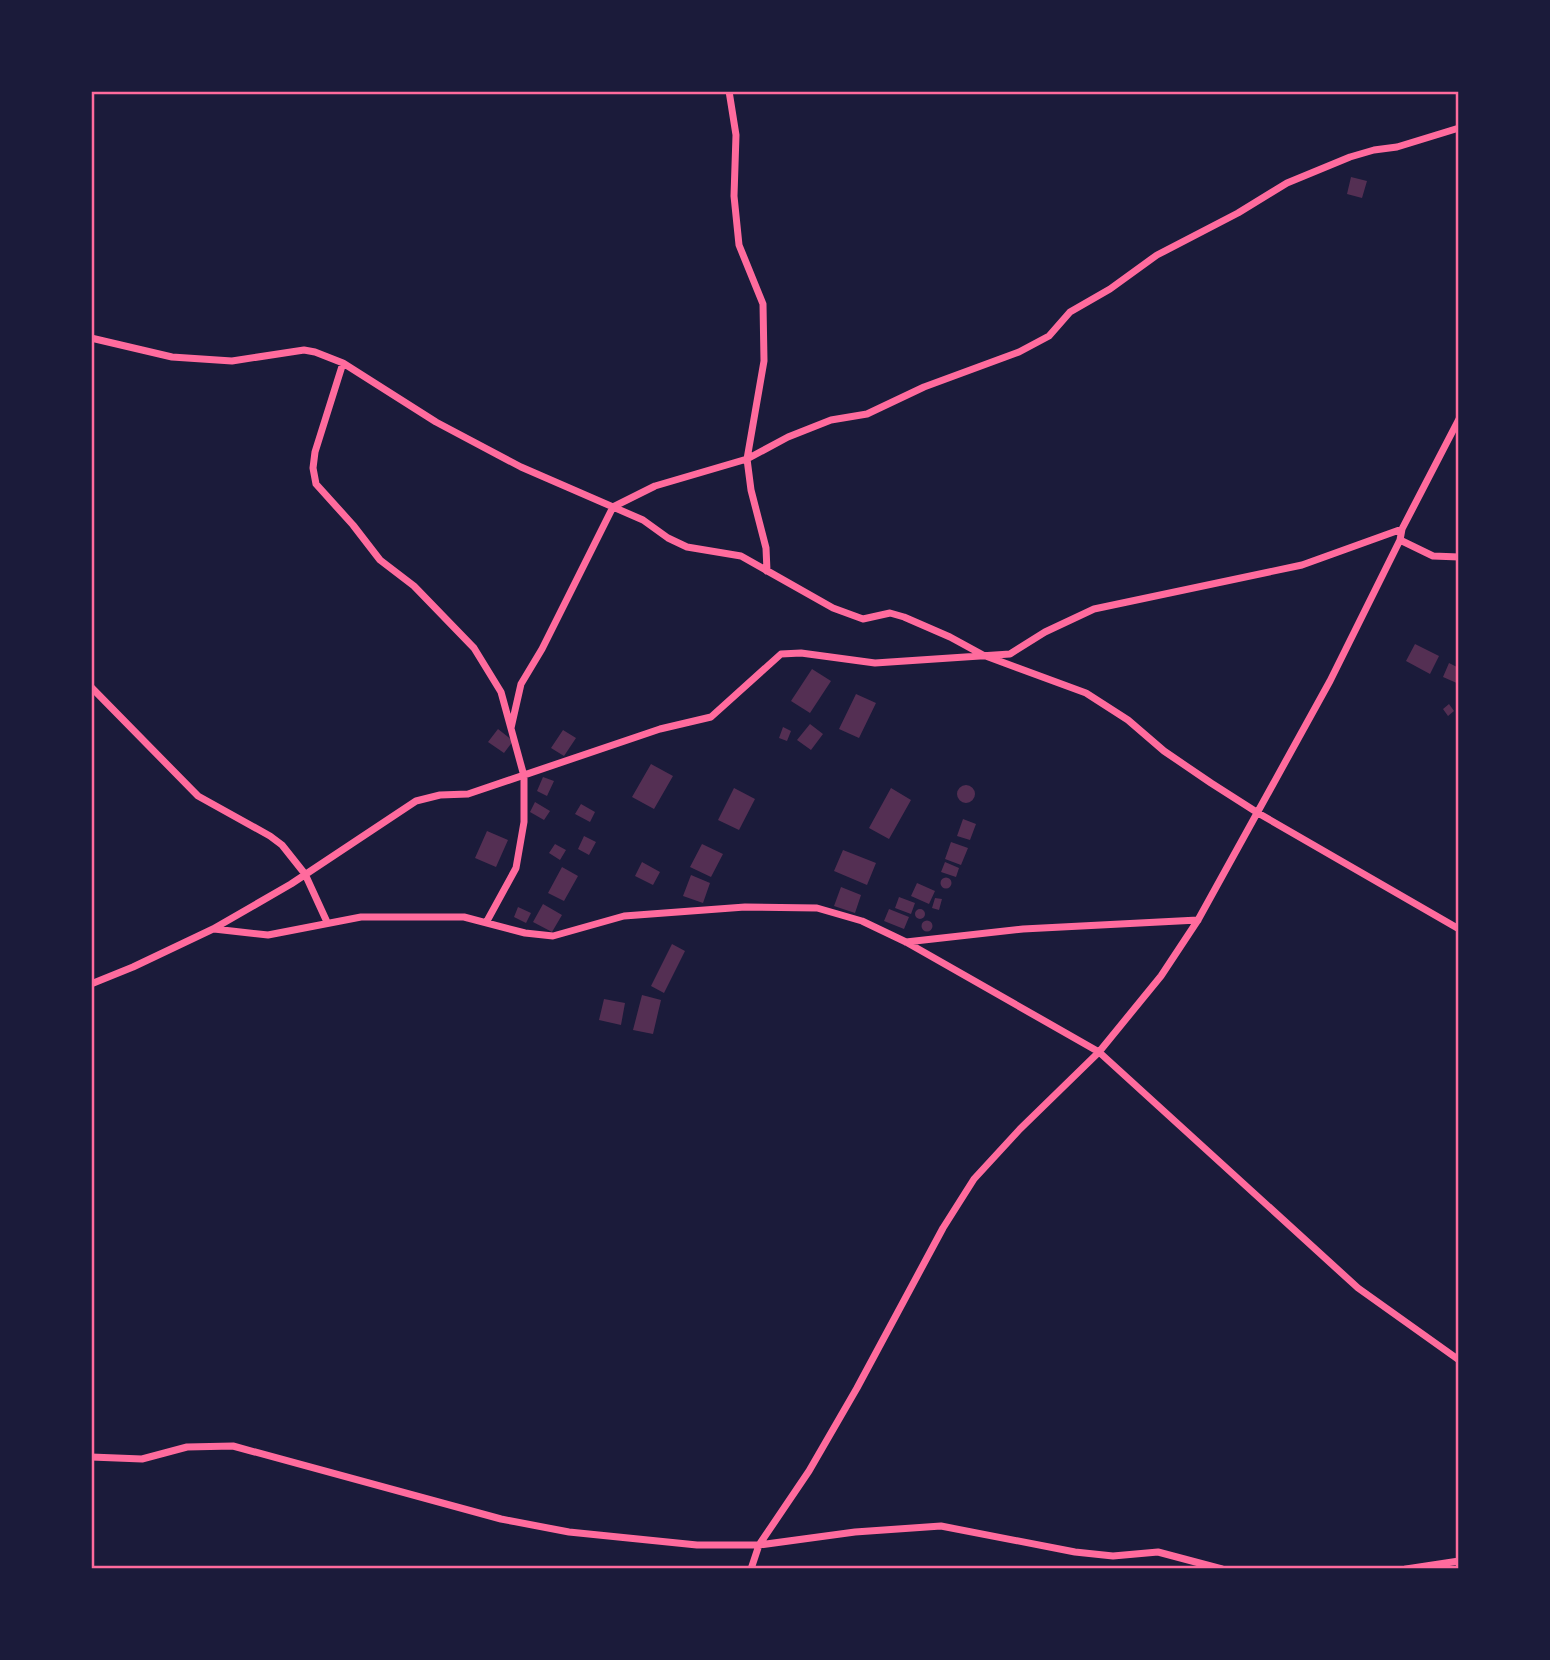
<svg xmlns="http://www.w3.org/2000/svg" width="1550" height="1660" font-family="Jost,sans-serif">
<rect width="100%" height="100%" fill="#1b1b3a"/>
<!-- building -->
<path fill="#542f53" d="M1351,177L1367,181L1362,198L1347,194Z
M1415,644L1439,656L1430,674L1406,661Z
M1449,663L1459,668V684L1443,677Z
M812,669L831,681L810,713L791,701Z
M856,694L876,703L859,738L839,729Z
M1449,704L1454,711L1448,716L1443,709Z
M810,724L823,734L811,750L797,740Z
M783,727L791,731L787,741L779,738Z
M498,729L513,741L504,753L488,742Z
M563,730L576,738L564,756L551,748Z
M651,764L673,776L654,809L632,797Z
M543,777L554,781L547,796L537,791Z
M957 794a9 9 0 1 1 18 0a9 9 0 1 1-18 0Z
M734,788L755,799L739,830L718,820Z
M891,788L911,800L889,839L869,828Z
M535,802L550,811L544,820L530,812Z
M581,804L595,812L590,822L575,814Z
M963,819L976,824L970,840L957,836Z
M487,831L508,840L496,867L475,858Z
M584,836L596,842L589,855L578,849Z
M951,842L968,848L961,865L945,859Z
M555,844L566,850L560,860L549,853Z
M702,844L723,854L711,877L690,867Z
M843,850L876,863L867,885L834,871Z
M642,862L660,872L653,885L635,876Z
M945,862L959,868L956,877L941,872Z
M562,867L578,876L564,901L548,893Z
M691,875L710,883L703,903L683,896Z
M940.5 883a5.5 5.5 0 1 1 11 0a5.5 5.5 0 1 1-11 0Z
M917,883L935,891L929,904L911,896Z
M841,887L861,895L855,913L834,906Z
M899,897L915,903L911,914L895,908Z
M935,898L942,899L939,910L932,908Z
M543,904L562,915L552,932L533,922Z
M518,907L531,913L526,923L514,917Z
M915 914a5 5 0 1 1 10 0a5 5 0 1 1-10 0Z
M889,909L909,917L904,929L884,921Z
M921.5 926a5.5 5.5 0 1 1 11 0a5.5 5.5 0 1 1-11 0Z
M672,944L685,951L664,993L651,986Z
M642,995L661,1000L653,1034L633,1030Z
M604,999L625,1003L621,1025L599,1020Z"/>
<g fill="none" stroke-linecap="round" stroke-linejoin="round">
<!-- minor -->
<path stroke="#ff6b9d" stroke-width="7" d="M729,91L736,135L734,196L739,245L763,304L764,361L747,459L751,490L766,548L767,571
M91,338L172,357L232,361L304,350L315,352L343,363L436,422L521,467L643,520L668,538L687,547L741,556L833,608L863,619L890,613L904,617L950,637L983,655L1086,693L1128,720L1164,751L1211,783L1258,813L1459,929
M343,363L315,452L313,468L316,484L353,525L380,560L414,586L474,648L501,692L524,776V822L516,868L487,921
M1400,540L1433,556L1459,557
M91,687L198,796L270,836L282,845L305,874L327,922
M511,728L521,684L542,649L613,507L655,486L747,459L788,437L831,420L867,414L924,387L1019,352L1049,336L1070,312L1110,289L1157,255L1238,213L1287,183L1350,157L1374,150L1397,147L1459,128
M214,929L268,935L361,917H464L525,933L553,936L624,916L745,907L817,908L862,921L906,942L1099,1052L1358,1288L1459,1360
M906,942L1023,929L1198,920
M91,984L133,967L213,929L291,884L416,801L440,795L468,794L660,729L711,717L781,654L801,653L875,663L1010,654L1045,632L1094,609L1302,565L1402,529
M91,1457L142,1459L187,1447L233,1446L501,1519L569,1532L697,1545H759L855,1532L941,1526L1075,1552L1113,1556L1158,1552L1222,1569
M751,1569L759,1545L809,1471L857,1388L943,1228L974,1179L1020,1129L1099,1052L1161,976L1198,920L1330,681L1400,540L1402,529L1459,419
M1406,1569L1459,1561"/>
</g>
<!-- border -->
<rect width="1550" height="1660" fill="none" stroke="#1b1b3a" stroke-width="186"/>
<rect x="93" y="93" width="1364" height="1474" fill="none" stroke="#ff6b9d" stroke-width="2.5"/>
</svg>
